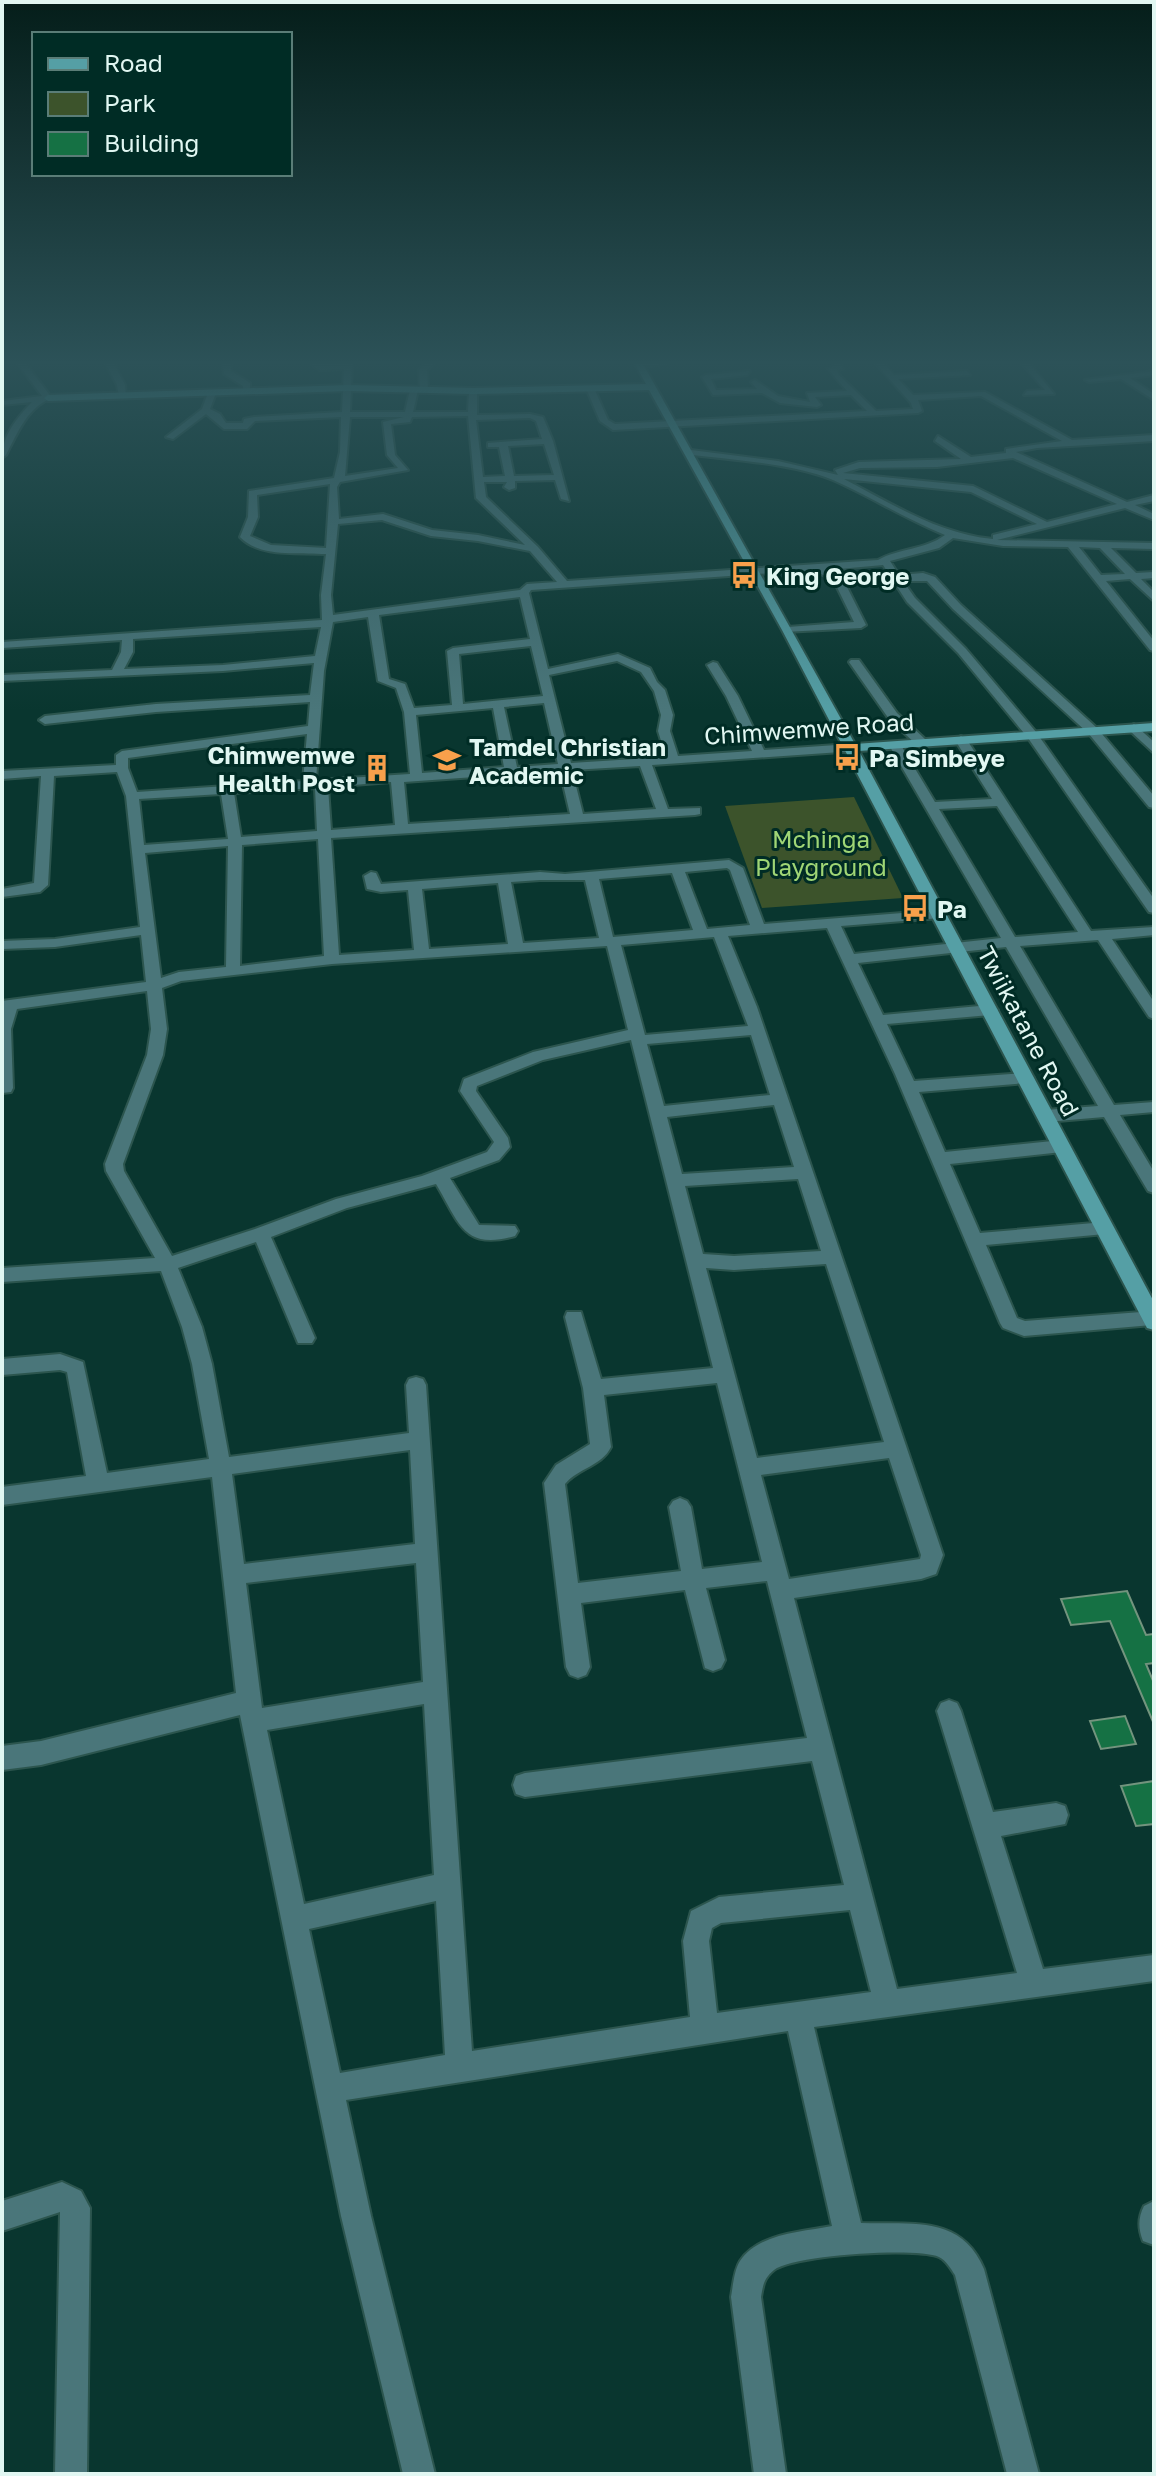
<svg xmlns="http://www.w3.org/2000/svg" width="1156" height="2476" font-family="'Golos Text',sans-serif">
<rect width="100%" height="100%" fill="#09362f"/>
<!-- green -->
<path fill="#3c532b" d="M854,797L903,898L762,908L725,806Z"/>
<!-- building -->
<path fill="#157144" stroke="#73947e" stroke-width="2" d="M1127,1591L1146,1635L1154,1634V1663L1146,1664L1154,1683V1724L1110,1621L1071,1625L1061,1599Z
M1125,1716L1136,1744L1101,1749L1090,1721Z
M1154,1781V1824L1136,1826L1121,1786Z"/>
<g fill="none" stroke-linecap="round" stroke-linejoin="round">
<!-- street casing -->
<g stroke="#2c554e" stroke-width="4">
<path id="street" d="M18,364H26L52,398C28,407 19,430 6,455L2,458C2,435 18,417 32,402L2,405V401L42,396Z
M106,364H114L125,385L126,398L119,396L117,385Z
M223,364H231V371L250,383V394H244L243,386L224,374Z
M311,364H352L350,412H405L410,390L414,388L418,390L413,412H468L469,391L473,389L477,391V415L530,414L543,417L553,441L569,501L561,499L555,480L515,481V488L509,490L504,487L507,482H484L486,497L538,547L567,581L878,560C899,548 925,550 945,535C906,519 871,497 833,480C793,463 730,460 686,454L683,449L778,461L838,475L835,470L859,462L961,459L935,441L938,436L971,457L1006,453V449L1062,441L981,396L918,400L922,411L918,413L613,430L600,421L586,388L590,386L594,388L608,420L615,424L867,411L851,395L815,397L821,405L817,407L780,403L762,393L713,395L702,377L706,375L750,371L747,375L711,379L716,390L757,389L751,382L755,380L778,396L810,402L807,393L847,391L828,369L835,366L833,364H841L843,369L837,370L839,375L876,411L913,409L911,403L876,364H884L894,375L967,371L970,375L898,379L913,395L985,392L1072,440L1154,435V441L1037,448L1016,452L1127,502L1154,495V501L1135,505L1154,514V520L1125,508L997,540L1154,543V549L1111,548L1136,573L1154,572V578L1141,579L1154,592V601L1130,579L1106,581L1154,641V651L1150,650L1068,547L1003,546L953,538L939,548L890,561L899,575L923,573L935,577L961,605L1097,728L1154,796V808L1149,807L1089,734L953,609L927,581H903L915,598L966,649L1036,732L1154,899V913L1149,912L1028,738L958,653L907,602L883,565L828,570L842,577L866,625L861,628L784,632V628L788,627L854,622L834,581L814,570L531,590L529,593L548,669L618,654L650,668L657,682L665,690L673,715L670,731L678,756L752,751L726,696L707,665L713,662L717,663L738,696L764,750L851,744L855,745V751L652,765L668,809L700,808V814L695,815L331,838L339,955L414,950L408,890L381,892L367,889L364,876L371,872L376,873L381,884L540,872L565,874L729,860L743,868L764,924L940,910L947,914L940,918L841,926L854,954L1001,938L889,745L899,742L935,802L992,799L955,740L961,736L967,740L1091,931L1154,927V935L1112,939L1154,1002V1019L1149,1017L1098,940L1020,946L1114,1105L1154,1102V1112L1120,1115L1154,1172V1193L1148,1191L1104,1117L1046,1122L1038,1116L1046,1110L1098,1106L1006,947L858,963L883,1015L990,1005L998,1010L990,1015L887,1024L914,1081L1026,1073L1034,1078L1026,1083L919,1092L945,1152L1062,1140L1070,1146L1062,1152L950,1164L980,1233L1105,1222L1114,1228L1105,1234L986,1245L1017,1318L1025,1321L1154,1311L1152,1325L1024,1336L1003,1328L1000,1323L895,1074L827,928L728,936L757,1007L943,1555L936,1574L921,1579L794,1598L897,1989L1017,1973L937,1711L941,1703L949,1700L957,1703L961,1711L993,1812L1056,1803L1065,1806L1068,1815L1065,1824L1001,1836L1043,1969L1154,1955V1981L814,2027L861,2223C910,2225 961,2214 984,2269L1039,2474H1007L955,2275C951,2269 946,2260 939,2257C917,2247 793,2255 774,2270C764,2278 763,2285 761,2297L786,2474H754L731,2297C733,2286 734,2270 740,2261C759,2233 802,2232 832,2226L788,2031L346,2100L371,2216L435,2474H403L341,2216L240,1715L41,1765L2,1770V1746L41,1741L236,1693L212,1477L2,1505V1487L86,1476L67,1372L60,1370L2,1375V1359L60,1354L83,1362L107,1473L209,1459L192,1364L182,1327L161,1271L2,1282V1268L155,1258L106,1171L105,1164L147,1055L151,1029L147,991L17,1009L11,1029L13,1088L11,1092L2,1093V1001L146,982L141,935L55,947L2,949V941L55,939L140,927L126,796L117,772L54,776L48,885L40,892L2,897V889L34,883L41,776L2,779V771L116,765V755L122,751L308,726L310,702L156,712L45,724L39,720L45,716L156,704L310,695L314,663L223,671L2,681V675L112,670L121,652L122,640L2,648V642L322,620L321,595L326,554C299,552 260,558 240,537L248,517L249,491L334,478L340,452L341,417L255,421L247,429H224L206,414L173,439L166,437L202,409L208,393L212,391L216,393L210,409L220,414L226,423H243L244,419L254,417L342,412L344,369L320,370ZM468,416L476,498L525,545L478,535L432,530L383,514L339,519L337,487L340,482L408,470L395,455L391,424L410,422L412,417ZM350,417H404L383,422L387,455L398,468L345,476ZM530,418L536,421L542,439L488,443V447H499L505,476L483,477L476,420ZM544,444L554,475L514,476L508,446ZM1013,458L1117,504L1047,522L973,486L843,473L860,468L937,467ZM844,479L971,492L1037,524L993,535V539C939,534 892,504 844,479ZM330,484L326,548L271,545L250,536L258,517L257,495ZM382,520L431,536L478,541L530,551L557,582L527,584L520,590L333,615L331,595L338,524ZM1079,547L1100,548L1125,574L1101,575ZM520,597L530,639L453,648L447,651L452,705L414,708L405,684L389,679L379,615ZM368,617L378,681L396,688L404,712L410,774L316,780L324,671L333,622ZM321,627L315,656L223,665L124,669L133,652V639ZM531,646L543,696L463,704L459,654ZM617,661L641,672L654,691L661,715L658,731L666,757L571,763L549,675ZM544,703L558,764L517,767L504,707ZM493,708L504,767L422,773L416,715ZM307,734L303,781L137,792L128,768V758ZM640,766L656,809L583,814L572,770ZM560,771L570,814L408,824L404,782ZM391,782L395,825L331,830L328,787ZM315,788L317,831L241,837L234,793ZM221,794L228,839L144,845L139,799ZM997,806L1078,932L1015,937L939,809ZM318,839L324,956L240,966L242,845ZM228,846L226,967L179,972L161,978L145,853ZM727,868L730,870L750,925L707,929L685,872ZM672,873L693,930L613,937L599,879ZM540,880H585L599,938L523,943L511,882ZM498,883L508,944L429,949L422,889ZM714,937L748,1026L645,1035L621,945ZM607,946L628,1030L533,1052L464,1079L460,1091L494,1142L487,1152L422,1176L336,1199L255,1229L172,1256L124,1171L123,1164L163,1055L167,1029L162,988L181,981L332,964ZM751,1035L770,1095L664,1106L647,1044ZM631,1040L713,1368L601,1379L581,1312H567L565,1317L583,1388L590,1444L556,1465L544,1483L566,1667L570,1675L578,1678L586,1675L590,1667L581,1603L685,1590L705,1668L713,1671L721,1668L725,1660L706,1588L767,1581L807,1738L525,1773L516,1776L513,1785L516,1794L525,1797L812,1761L844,1885L719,1897L691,1911L683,1941L690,2017L472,2051L426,1385L423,1379L416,1377L409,1379L406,1385L409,1433L229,1457L212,1364L202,1327L178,1268L256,1242L298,1343H312L315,1338L271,1237L347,1208L436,1184C459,1222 463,1251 515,1236L518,1231L515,1226L479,1225L450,1178L499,1160L510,1147L508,1138L476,1091L477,1086L543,1060ZM774,1105L794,1167L682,1174L667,1117ZM798,1179L821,1251L734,1256L703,1254L685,1186ZM826,1264L884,1442L757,1458L706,1268L734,1270ZM717,1383L762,1562L702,1569L691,1507L687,1501L680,1498L673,1501L669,1507L681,1571L578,1583L565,1484C578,1468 602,1466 611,1447L604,1395ZM410,1450L415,1544L244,1564L232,1474ZM889,1458L921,1555L920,1559L789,1579L761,1475ZM416,1563L423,1682L262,1708L246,1583ZM424,1704L434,1875L304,1904L267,1730ZM436,1901L445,2055L340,2073L309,1929ZM850,1910L871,1992L717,2013L709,1941L712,1928L721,1923Z
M425,364H433L427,370L428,390L424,392L420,390L419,370Z
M636,364H665L639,367Z
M1022,364H1030L1054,394L1024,395L1027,391L1045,390Z
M1154,371V375L1130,378L1154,394V400L1121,379L1089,382L1085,380Z
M851,660H859L897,713L926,740V746H918L889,719L849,662Z
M1134,724L1154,742V753L1130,731L1128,728Z
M62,2182L81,2191L90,2208L87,2474H55L60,2212L2,2231V2201Z
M1154,2201V2245L1143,2241C1138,2228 1138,2218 1144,2206Z"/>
</g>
<!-- secondary casing -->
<g stroke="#2c554e" stroke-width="4">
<path id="secondary" d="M635,364H643L855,744L1154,723V731L859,751L1154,1302V1330L1147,1328L782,630L649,390L473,394L348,391L48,401L44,398L48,395L348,385L473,388L646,384Z"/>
</g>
<!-- street -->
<use href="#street" fill="#4a767a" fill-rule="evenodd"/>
<!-- secondary -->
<use href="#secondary" fill="#559fa5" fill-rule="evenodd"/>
</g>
<!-- sky -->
<linearGradient id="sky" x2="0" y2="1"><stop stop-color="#051e1a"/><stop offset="0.51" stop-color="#2c5258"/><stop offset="1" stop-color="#2c5258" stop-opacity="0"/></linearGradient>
<rect width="1156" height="711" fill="url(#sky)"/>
<!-- icons -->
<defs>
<g id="bus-bare" transform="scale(2.16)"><path d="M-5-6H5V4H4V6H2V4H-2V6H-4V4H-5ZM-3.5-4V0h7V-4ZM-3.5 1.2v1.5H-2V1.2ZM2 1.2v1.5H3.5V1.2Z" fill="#f8a04b" stroke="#002c25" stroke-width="2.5" paint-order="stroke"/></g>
<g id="school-bare" transform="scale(2.16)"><path d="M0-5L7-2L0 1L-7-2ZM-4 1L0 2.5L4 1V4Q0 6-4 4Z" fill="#f8a04b" stroke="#002c25" stroke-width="2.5" paint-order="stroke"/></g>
<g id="building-bare" transform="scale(2.16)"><path d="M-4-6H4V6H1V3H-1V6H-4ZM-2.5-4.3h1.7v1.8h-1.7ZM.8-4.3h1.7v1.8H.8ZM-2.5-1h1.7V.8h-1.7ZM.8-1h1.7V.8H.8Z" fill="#f8a04b" stroke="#002c25" stroke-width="2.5" paint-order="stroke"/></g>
</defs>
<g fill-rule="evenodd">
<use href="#bus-bare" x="744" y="575"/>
<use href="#bus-bare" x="847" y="757"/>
<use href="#school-bare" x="447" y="760"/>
<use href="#building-bare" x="377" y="768"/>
<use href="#bus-bare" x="915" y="908"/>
</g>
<g text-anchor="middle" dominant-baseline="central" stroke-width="6" stroke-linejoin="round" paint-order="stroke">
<!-- far-poi labels -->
<g font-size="24" font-weight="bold" fill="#e1f7f2" stroke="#002c25" text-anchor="start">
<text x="766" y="575">King George</text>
<text x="469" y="746">Tamdel Christian<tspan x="469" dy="28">Academic</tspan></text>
<text x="355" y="754" text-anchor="end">Chimwemwe<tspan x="355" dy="28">Health Post</tspan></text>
<text x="869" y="757">Pa Simbeye</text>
<text x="937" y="908">Pa</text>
</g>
<!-- far-street labels -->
<g font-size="24" fill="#e1f7f2" stroke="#002c25">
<text transform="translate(809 728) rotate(-4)">Chimwemwe Road</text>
<text transform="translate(1029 1031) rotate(62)">Twiikatane Road</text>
</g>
<!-- far-park labels -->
<g font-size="24" fill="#a0d675" stroke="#002c25">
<text x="821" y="838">Mchinga<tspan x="821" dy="28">Playground</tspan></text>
</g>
</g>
<!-- border -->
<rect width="1156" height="2476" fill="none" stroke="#e1f7f2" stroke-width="8"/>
<!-- legend -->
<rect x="32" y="32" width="260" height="144" fill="#002c25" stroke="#5a7d77" stroke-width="2"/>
<rect x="48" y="58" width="40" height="12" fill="#559fa5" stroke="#5a7d77" stroke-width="2"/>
<text x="104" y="72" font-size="24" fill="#e1f7f2">Road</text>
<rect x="48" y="92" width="40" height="24" fill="#3c532b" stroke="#5a7d77" stroke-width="2"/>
<text x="104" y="112" font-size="24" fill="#e1f7f2">Park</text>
<rect x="48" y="132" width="40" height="24" fill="#157144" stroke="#5a7d77" stroke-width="2"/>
<text x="104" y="152" font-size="24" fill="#e1f7f2">Building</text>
</svg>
